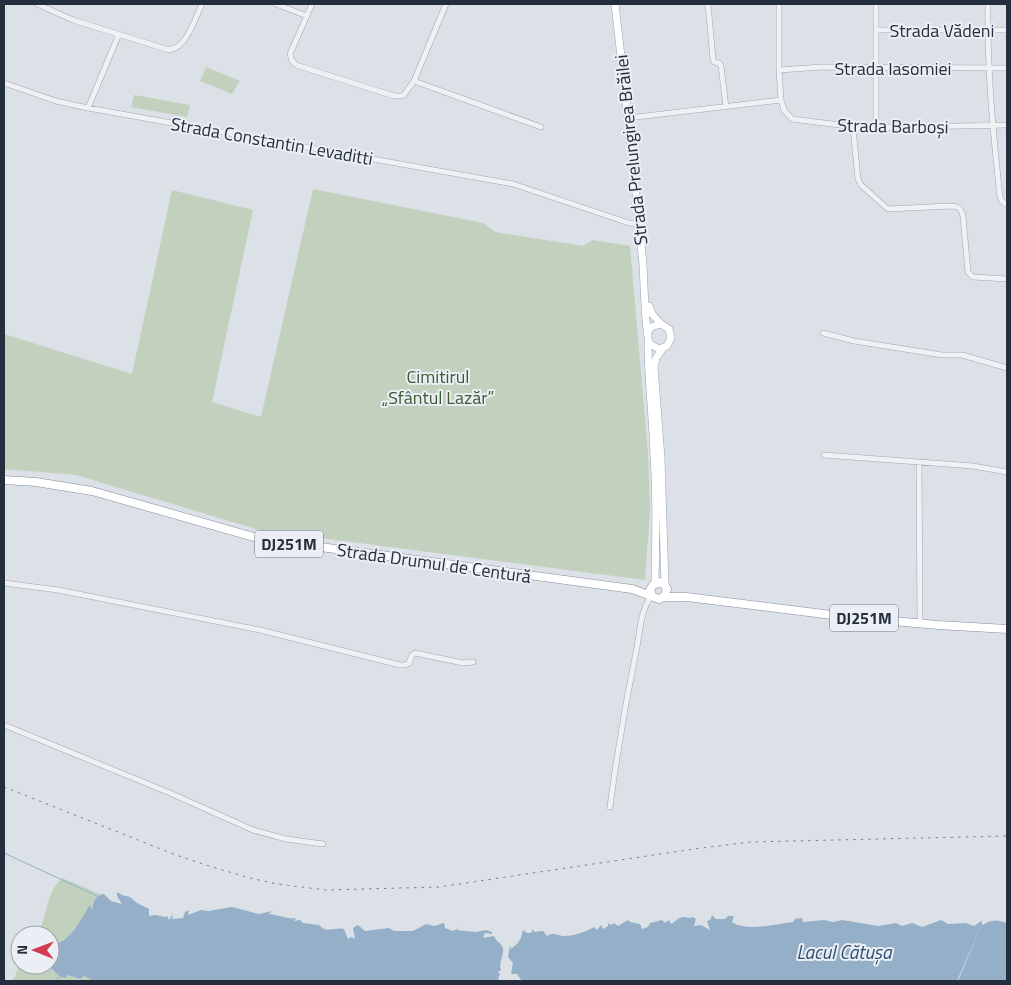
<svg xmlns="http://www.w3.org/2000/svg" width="1011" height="985" font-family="'Titillium Web',sans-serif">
<rect width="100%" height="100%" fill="#dce0e7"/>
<!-- green -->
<path fill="#c2d1bd" d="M206,67L240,81L232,94L200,81Z
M134,95L190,105L187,117L131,107Z
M313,189L483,223L495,232L583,246L593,240L630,246L648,453L650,510L645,580L259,530L76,475L4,469V334L132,374L172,190L253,210L212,402L261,417Z
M62,878L100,894C92,898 94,903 91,911L90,906C79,923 72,940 50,946V935H36C38,931 40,928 42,925C47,909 49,889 62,878Z
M20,959V965L50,966L53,971L63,976L68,975L80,979L84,976L90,978L91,981H12L16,975Z"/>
<!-- water -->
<path fill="#95afc9" d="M117,892L122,895L130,897L137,903L149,909V916L155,915L165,917L167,916L169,920L173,914L172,919L183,918L185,912L189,910L188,915L201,910L208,911L232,907L259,914L273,911L268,914C277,914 288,920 296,918L294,921L300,920L303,923L319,925C327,934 333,927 344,929L348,939L351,937L355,939L353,928L358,925L365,931L389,928L394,931H413L426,924L434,926L444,923L445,928L453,931L460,927L456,930L476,932L486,930L492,932V934L485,933L483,938L494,936C496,942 502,943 503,949C504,957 498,963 501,970L498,972L500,974L498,979L501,981H91L90,979L84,976L80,979L68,975L65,978L59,976L50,967L48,969H42L40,965H50V946C72,941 79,922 90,905L92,910C94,901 94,895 104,894L111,901L122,904L117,896Z
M712,915L716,919H725L728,916H734L732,922C746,932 776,924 793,922L795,919L802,918L803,922L824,920L833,922L842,920L878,926L896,923L902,926L912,923L922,927L941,920L948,924L966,923L974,926L981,921L983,925C992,919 998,920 1007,923V981H522L517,974H511L513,963L508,957L510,945L511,949L517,944L521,938L523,930L527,933H531L533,929L534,932L543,931L547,936C553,932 557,935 563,936C571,937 588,931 594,927L597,930L601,925L603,929L608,926V923L611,925L614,923L618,926L628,920L630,922L640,924L642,929L648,927L650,923L662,920L665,923L669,920L671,924C675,922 677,918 683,917C688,917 688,919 693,917L696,919L694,926L701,925L710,930L707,921L710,920Z"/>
<!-- pier -->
<path fill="#dce0e7" d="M984,919L958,981H957Z"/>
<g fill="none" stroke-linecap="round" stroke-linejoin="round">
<!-- stream -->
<path stroke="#95afc9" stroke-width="1" d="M4,853L97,896
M54,981L60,977"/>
<!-- minor casing -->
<g stroke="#a1a7b1" stroke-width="6">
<path id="minor" d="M37,4L73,20L169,50C187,48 195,18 202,4
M276,4L307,16
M312,4L290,54L292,61L296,65L394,96H403L414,81L541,127
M708,4L713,59L714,62L719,63L721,66L726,107
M779,4V70L781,100
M988,4C987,69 993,132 1000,197L1002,201L1007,205
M877,30H1007
M779,70L822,67L1007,68
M414,81L446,4
M4,83L56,101L88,108L513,184L629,223L639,224
M88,108L119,34
M628,118L781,100L784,110L792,119L864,128L1007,125
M853,128L858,179L861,185L888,209L949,206C957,206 961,207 963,216L968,272L973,277L1007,279
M876,128V4
M823,333L854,341L942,355H962L1007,368
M824,455L973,466L1007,472
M919,462L920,624
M4,583L58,590L260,630L400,665H405L409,663L412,655L415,653L463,663L473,662
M4,725L170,793L253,830L286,839L323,844
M610,807C617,753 626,700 637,647C640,630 641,609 652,595"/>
</g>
<!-- major casing -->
<g stroke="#9ba5b3" stroke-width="8">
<path id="major" d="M615,4C625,91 635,178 643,265C644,279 645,336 650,344L659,349L667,346L671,338L669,329L661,324L651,327L647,333
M649,306L652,314L661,324
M648,342C648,380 653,418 654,457C657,499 656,541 655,583
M663,348L656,358L654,367L661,458L665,585"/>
</g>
<!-- highway casing -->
<g stroke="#838e9e" stroke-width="9">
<path id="highway" d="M4,480L36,482L92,491L261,539L632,589L659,599L664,597H687L848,617L938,625L1007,629
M652,595L650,590L653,585L660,582L665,585L667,589L664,597"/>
</g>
<!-- minor -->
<use href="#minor" stroke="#eff1f5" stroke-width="5"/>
<!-- major -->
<use href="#major" stroke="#fff" stroke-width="7"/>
<!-- highway -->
<use href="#highway" stroke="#fff" stroke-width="8"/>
<!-- rail -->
<path stroke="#758091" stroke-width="1" stroke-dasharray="2.5 5" stroke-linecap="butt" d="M4,787L176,855L212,867L250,878L277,884L326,890L439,887L694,849L750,842L1007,836"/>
</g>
<g text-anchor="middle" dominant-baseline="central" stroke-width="4" stroke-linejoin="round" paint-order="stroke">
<!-- shield labels -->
<g fill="#ebeff5" stroke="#606874" stroke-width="1">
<rect x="255" y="530.5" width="68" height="27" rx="4"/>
<rect x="830" y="604.5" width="68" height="27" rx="4"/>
</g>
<g font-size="16" font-weight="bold" fill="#252e3d">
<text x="289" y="544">DJ251M</text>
<text x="864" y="618">DJ251M</text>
</g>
<!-- street labels -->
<g font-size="18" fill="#252e3d" stroke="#ebeff5">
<text x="942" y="30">Strada Vădeni</text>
<text x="893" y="68">Strada Iasomiei</text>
<text transform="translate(893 126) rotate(1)">Strada Barboși</text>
<text transform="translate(272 141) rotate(10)">Strada Constantin Levaditti</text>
<text transform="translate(631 150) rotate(-96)">Strada Prelungirea Brăilei</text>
<text transform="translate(434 563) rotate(8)">Strada Drumul de Centură</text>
</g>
<!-- park labels -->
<g font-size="18" fill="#3a5a32" stroke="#ebeff5">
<text x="438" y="376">Cimitirul<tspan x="438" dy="21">„Sfântul Lazăr”</tspan></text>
</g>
<!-- water labels -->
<g font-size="19" font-style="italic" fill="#2e4e72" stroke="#ebeff5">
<text x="844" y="951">Lacul Cătușa</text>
</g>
</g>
<!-- border -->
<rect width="1011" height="985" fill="none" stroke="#252e3d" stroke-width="10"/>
<!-- north arrow -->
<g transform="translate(35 950) rotate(271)"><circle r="24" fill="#ebeff5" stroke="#9ca2ab"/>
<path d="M0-4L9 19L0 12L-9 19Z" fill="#d23a53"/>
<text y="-8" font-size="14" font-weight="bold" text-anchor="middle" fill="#252e3d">N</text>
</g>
</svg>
